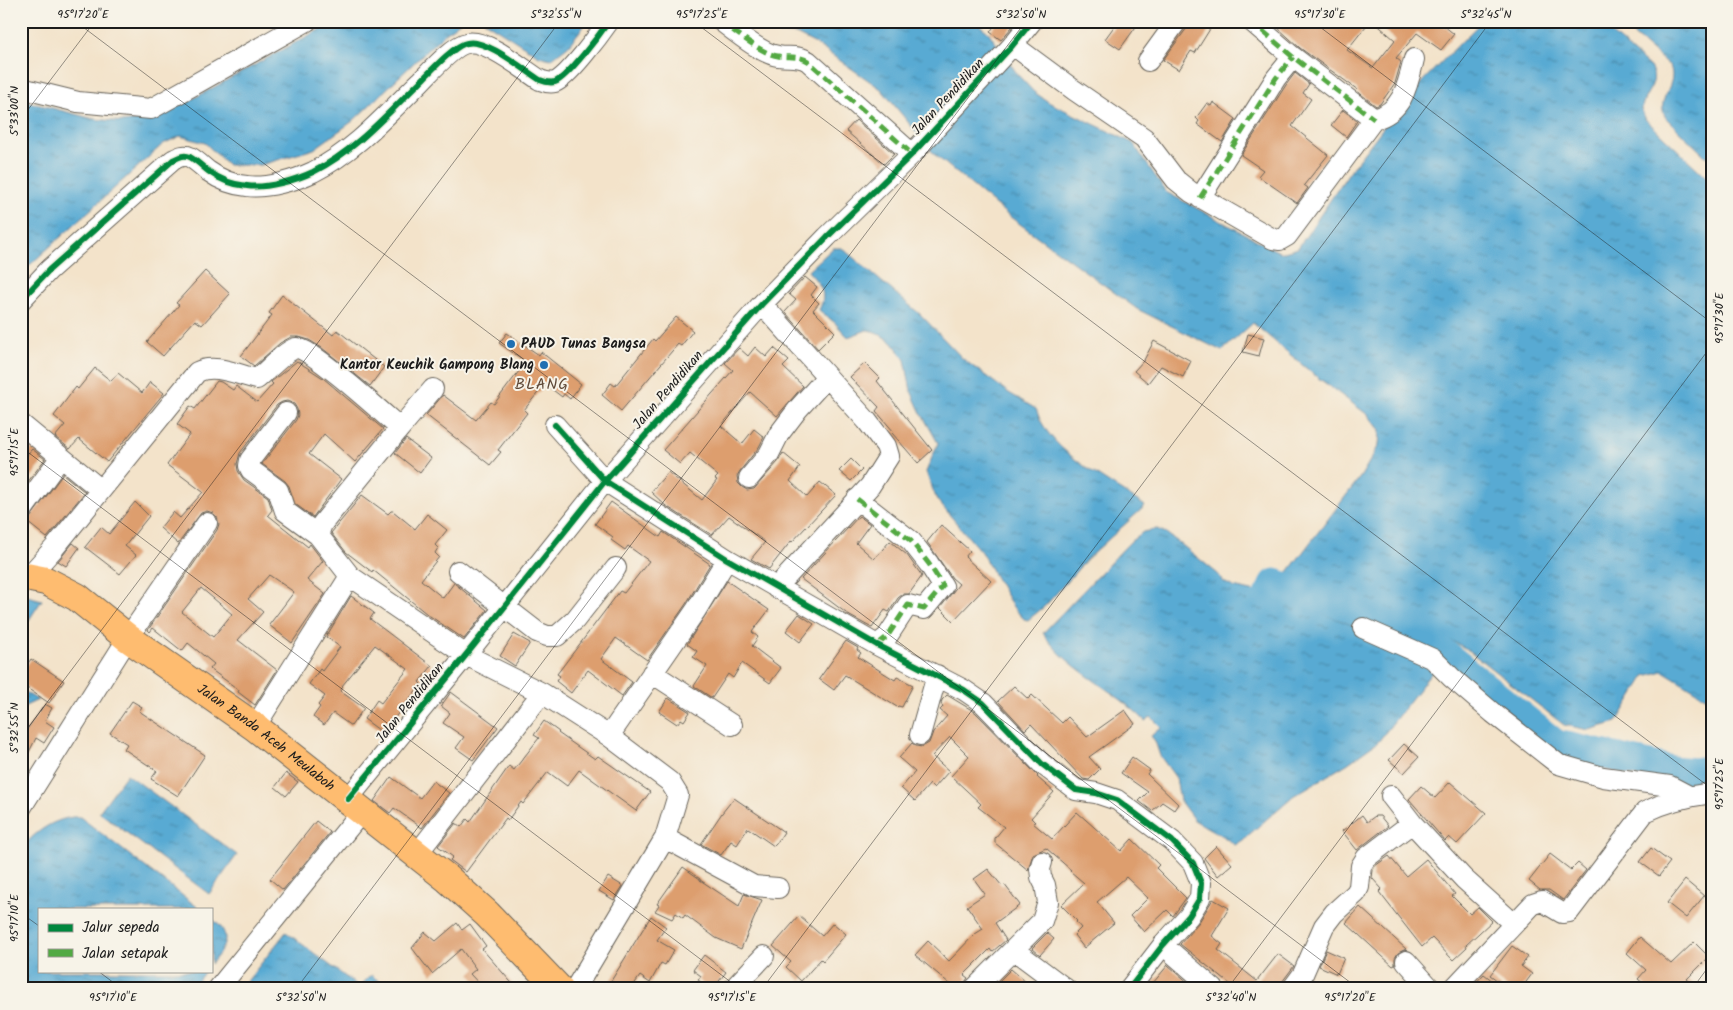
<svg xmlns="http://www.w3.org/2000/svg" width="1733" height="1010" font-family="Kalam,sans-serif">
<defs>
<pattern id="water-ripples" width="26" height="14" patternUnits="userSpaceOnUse" patternTransform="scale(1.25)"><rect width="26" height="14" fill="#58aad3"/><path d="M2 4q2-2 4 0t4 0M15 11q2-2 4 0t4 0" fill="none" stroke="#488aaa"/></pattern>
</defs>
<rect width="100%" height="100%" fill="#f7f3e8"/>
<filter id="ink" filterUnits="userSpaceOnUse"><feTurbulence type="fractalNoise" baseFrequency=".02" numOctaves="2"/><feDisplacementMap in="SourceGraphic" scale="10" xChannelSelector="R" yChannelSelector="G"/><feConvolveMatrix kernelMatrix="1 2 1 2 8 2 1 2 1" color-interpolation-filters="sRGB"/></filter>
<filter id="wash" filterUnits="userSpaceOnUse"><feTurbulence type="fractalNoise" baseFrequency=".0096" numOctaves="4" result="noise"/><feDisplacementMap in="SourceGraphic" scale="20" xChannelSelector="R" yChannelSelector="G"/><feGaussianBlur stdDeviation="1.12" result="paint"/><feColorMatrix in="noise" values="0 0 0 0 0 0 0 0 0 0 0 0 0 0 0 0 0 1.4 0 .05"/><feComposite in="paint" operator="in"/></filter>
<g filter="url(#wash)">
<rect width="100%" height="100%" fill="#f3e3ca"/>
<!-- water -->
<path fill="url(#water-ripples)" stroke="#3a6378" d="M335,21H461L443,35L353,121L314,149L261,165H228L205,143L180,136L163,144L21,273V100L94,119L123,122L145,119L185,103Z
M484,21H588L568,46L551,59L539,56Z
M754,21H975L989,33L1018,75L1034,92L1050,103L1133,143L1166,192L1281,253L1298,248L1350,171L1405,99L1482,21H1597L1650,67C1661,84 1643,92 1642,109C1642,112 1645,117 1646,120L1706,177L1712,180V701L1663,671L1645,676L1617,722L1589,730L1564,725L1465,648L1419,624L1284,577L1361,476L1379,445L1380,430L1368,415L1313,374L1253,323L1222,351L1137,309L1009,216L934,154L881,89L816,44L796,34L770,33Z
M1617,21H1712V158L1705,156L1666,118C1654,98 1679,86 1670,66Z
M833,248H842L921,315L963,359L1009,393L1036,409C1038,413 1039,419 1042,423C1060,457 1113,484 1145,506L1087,559L1045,606L1028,620L1024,619L1013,607L981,552L937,500L926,472L938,443L920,411L911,391L905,360L893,343L876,332L867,330L848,337L834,322L819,310C828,292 820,285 808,271Z
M1157,529L1166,533L1182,545L1218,574L1224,582L1233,587L1279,597L1322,613L1362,629L1436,667L1378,742L1347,764L1293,796L1243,840L1235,845L1224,837L1194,820L1180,801L1176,778L1160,756L1155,741L1151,736L1161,727L1151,717L1145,721C1115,689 1068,671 1043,633L1130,542L1143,532Z
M21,594L42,600L21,632Z
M21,690L38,700L21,708Z
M127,774L237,855L209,894L99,812Z
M73,817H80L200,909H39V971H205L192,989H21V850C33,833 52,820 73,817Z
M211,918C233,934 226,946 211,964Z
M286,932L359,987L371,975L389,989H241Z"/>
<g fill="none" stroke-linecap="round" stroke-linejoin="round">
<!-- river -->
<path stroke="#58aad3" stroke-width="29" d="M1268,595L1275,583L1347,607L1415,635L1439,649L1556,744L1672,770L1694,772L1712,769"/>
</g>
<g id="blocks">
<!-- building -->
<path fill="#dd9e6e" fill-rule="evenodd" d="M998,21H1017L1001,40L990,32Z
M1118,21H1140L1120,49L1105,39Z
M1189,21H1215L1195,53L1191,51L1179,70L1163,60L1187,28Z
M1281,21H1370L1347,50L1373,68L1395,40L1373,21H1438L1454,34L1441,50L1417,33L1396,58L1401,62L1395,83L1380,104L1376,106L1357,91L1358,90L1300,48L1277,27Z
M1295,73L1309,84L1303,93L1311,99L1292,126L1328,155L1304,185L1308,188L1297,203L1258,176L1263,170L1241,155L1286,85Z
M1213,102L1236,119L1222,142L1197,124L1199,121L1196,118L1207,103L1211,106Z
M1343,110L1357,121L1346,137L1331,125Z
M856,120L894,154L884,164L846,131Z
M205,271L230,294L202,325L195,320L163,356L147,342L179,305L176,303Z
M805,277L817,287L811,295L819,303L813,310L835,332L818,349L785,312L796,300L789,294Z
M282,295L333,335L337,330L384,367L370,386L322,348L309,340L299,337H291L280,343L254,366L241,356L272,315L269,313Z
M676,317L693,331L681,346L678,344L621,411L602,395L611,383L615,386L653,339L655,341Z
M507,333L539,355L541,352L581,384L570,399L564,394L562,397L545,384L524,410L527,413L498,450L501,452L490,465L426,415L443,395L476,420L491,402L494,404L526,362L499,343Z
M1248,334L1264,338L1259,356L1243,352Z
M1154,341L1191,361L1183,377L1161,366L1148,383L1134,371L1144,360Z
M755,347L766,357L774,348L789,361L783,367L803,386L777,416L750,392L721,426L742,444L754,429L764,437L759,447L740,471L737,476L738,483L742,487L747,490L754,489L778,462L783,453L800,467L790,481L807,497L820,482L836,495L792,542L791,541L769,569L751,559L765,542L729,516L712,535L666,506L651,492L668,472L702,500L717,480L715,479L718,476L690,453L680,464L663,450L733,370L725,363L739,348L748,356Z
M297,361L323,378L383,429L355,462L324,434L309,454L341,479L313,517L295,504L289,486L285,481L262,464L296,420L298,415L297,409L294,404L287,401L282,402L277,405L240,453L237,464L238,471L244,480L268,497L272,510L268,515L308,547L310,544L323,561L307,580L325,594L292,643L269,625L294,592L269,575L248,599L263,612L238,640L277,670L255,705L238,692L239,690L210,669L214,664L188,643L182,651L153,628L150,632L148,630L217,530L219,524L217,517L213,513L207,511L201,513L178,544L160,528L173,512L180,518L203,492L167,465L190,434L177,424L190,406L195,409L217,381L221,382L233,390L236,386L257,402L273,384L271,382ZM201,588L232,614L213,637L182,612Z
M865,363L880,378L877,381L932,450L918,463L892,433L894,432L876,411L879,407L850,377Z
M95,368L111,381L118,373L142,393L150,382L164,393L107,462L79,439L70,449L55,437L65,425L54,416L76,387L78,389Z
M406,439L431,458L420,473L395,453Z
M32,449L45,459L21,491V461Z
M851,459L862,470L851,481L839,471Z
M63,474L85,492L47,538L27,522Z
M362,495L388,514L391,511H393L415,529L427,514L447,530L435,545L438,548L435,553L439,557L421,580L443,598L454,583L487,610L464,639L427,614L373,570L372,572L346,552L331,533Z
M135,502L149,516L125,546L136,555L120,574L85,547L101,527L109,534Z
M611,502L660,537L663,532L710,564L686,604L647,660L616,638L601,659L632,682L622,696L588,670L571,693L556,681L560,676L557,674L620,591L624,593L649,561L628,546L625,550L611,540L613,537L595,524Z
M859,516L870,524L856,543L874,559L890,541L907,555L922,576L909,594H903L898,598L889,612L885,610L872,628L850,616L801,579Z
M941,525L970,551L965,557L991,581L953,621L940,608L959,584L952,578L927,542Z
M73,543L79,548L66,566L58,561Z
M727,581L769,610L752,632L758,637L752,646L781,668L770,683L742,663L733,678L728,674L712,698L694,686L707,666L693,657L697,651L687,644Z
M351,596L374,613L370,619L432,666L419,682L421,684L383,733L364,719L377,700L381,703L408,669L375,645L342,686L343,687L340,691L364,708L351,726L333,713L324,725L313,717L320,707L318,705L325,696L309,684L320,669L322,671L340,647L326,637Z
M799,614L814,624L800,642L786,631Z
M514,634L530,643L515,666L500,656Z
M846,641L858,648L857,650L861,653L858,657L895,680L897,677L913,685L902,707L898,706L897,707L845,675L834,690L819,679Z
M31,659L64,681L49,703L21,684V673Z
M1014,686L1028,699L1032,695L1062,723L1068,717L1087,737L1125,710L1135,724L1089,757L1100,769L1089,780L1083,779L1031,724L1025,730L998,701Z
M451,692L498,727L473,760L456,748L464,737L443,723L450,713L441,706Z
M947,695L975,712L1038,776L1037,777L1054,792L1031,818L1035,822L1033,823L1052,839L1077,812L1121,851L1132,839L1159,865L1156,868L1186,898L1173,916L1167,910L1144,932L1130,916L1148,898L1126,877L1097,902L1114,923L1084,948L1074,935L1081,928L1076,922L1077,921L1061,905L1084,883L1070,871L1071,870L1046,848L1033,854L1028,870L995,843V838L1004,827L978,807L981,804L951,776L969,756L950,737L932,756L949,771L934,788L930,784L915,801L901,788L915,772L899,758L912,743L916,746L922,747L929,743L933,732L947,716L940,710L943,707L941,704L942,700Z
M668,698L690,712L684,721L681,719L677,724L659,712Z
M132,701L142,707L139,711L205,755L178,796L151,779L157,771L124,749L127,744L110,733Z
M45,704L52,708L45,721L54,727L44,743L36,738L21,768V738Z
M544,721L559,732L558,733L595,759L598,756L650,792L636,811L579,770L567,786L548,772L523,804L521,802L508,820L506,818L466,872L450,860L453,857L438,846L456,823L461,827L467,819L470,822L509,766L514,770L539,738L534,735Z
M1404,744L1419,757L1404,773L1389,760Z
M1132,757L1150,770L1147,774L1178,804L1174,810L1162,802L1152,811L1139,801L1148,792L1121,773Z
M286,773L298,782L286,796L275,787Z
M391,777L420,798L433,781L449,793L422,828L394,808L390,813L374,801Z
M1450,782L1486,813L1457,844L1449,837L1445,841L1409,799L1421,786L1435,798Z
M734,798L784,832L776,844L774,846L748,828L737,845L731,841L721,855L701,844L722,813Z
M1362,815L1367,822L1375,816H1380L1388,826L1357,850L1342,831Z
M316,821L330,832L283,890L270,879Z
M1216,846L1232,864L1218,876L1204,858Z
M1651,848L1670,862L1659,876L1640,862Z
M1550,854L1571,870L1578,863L1586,870L1563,900L1549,890H1540L1529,881Z
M1389,856L1406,876L1426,859L1455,894L1452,896L1470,914L1478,907L1492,921L1466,945L1467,947L1453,960L1432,938L1422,947L1379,892L1382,889L1372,878L1373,870L1375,866Z
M683,867L700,879V880L739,906L744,894L762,900L741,949L716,938L685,915L683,918L676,913L672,919L655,911L659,905L657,904Z
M988,869L1002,886L1004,884L1020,905L995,923L1006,940L992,952L990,949L964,975L968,978L963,985L962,989H956L915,955L928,941L949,961L975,934L983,929L967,906L985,894L974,879Z
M608,877L623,886L614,900L599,891Z
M1685,880L1704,896L1686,918L1667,903Z
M1213,899L1229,908L1212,936L1222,944L1218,950L1257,981L1278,954L1294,966L1282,982L1280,989H1236L1180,944L1199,922Z
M1360,907L1406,949L1398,953L1395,958V965L1393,966L1346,923Z
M651,916L666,927L657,940L674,950L665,965L661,963L650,983L640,976L631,989H622L611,981Z
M799,916L822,936L833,923L846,934L823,961L821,959L801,981L786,967L791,962L773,946Z
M457,923L462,930L470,924L486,946L482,949L517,989H484L470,974L476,969L461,949L432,974L412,948L425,932L436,941Z
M1047,933L1054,939L1040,955L1032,948Z
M1640,937L1671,964L1694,942L1709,957L1687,979L1698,989H1650L1638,979L1646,970L1627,953Z
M1512,946L1528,957L1521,966L1532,974L1521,989H1509L1490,975Z
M1326,950L1344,958L1337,974L1319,966Z
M704,955L726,972L713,989H710L698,980L701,976L693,970Z
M1168,965L1191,985L1188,989H1148Z
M1011,969L1034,989H1008L999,981Z
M1484,974L1503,989H1470Z"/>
</g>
</g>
<g filter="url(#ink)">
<use href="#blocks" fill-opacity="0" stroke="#676259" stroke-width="1"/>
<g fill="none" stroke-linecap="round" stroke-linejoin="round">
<!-- minor casing -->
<g stroke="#676259" stroke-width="22">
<path id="minor" d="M721,21C734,31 762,54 778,56C789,58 798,55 808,61L912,154
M1251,21L1293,57L1374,119
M1013,45L1074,90L1144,138L1176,180L1191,192L1273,239L1280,240L1287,236L1374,119C1403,112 1408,84 1414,59
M1148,61L1177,21
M21,88L78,102L151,109L307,21
M1200,198L1276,78L1293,57
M21,300L49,270L173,160C179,157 184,154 190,157C197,161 203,167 208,171C219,179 234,185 247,186C266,189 296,180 313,172C355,151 387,114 420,82C430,72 454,45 467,43C486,38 524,70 540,80C545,82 550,83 555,82C568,77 600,34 609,21
M762,304L867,421L886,446L889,456L870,486L776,588
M286,413L250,460L249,466L251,470L278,490L285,511L318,535
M21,424L101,490
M555,425L605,481L727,559L877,645L964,690L983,703L1042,764L1076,790L1096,793L1117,800L1172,841L1193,863L1201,883L1200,898L1189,916L1163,945L1129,989
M400,428L433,389
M749,478L769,454L779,434L798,409L827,377
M857,499L911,541L929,564L943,586L924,609L908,605L887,637L877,645
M21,512L61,457
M458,571L537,632L547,636H557L575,620L616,568
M29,576L55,547L197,372C215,363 238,375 257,379C267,371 285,351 296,348C308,345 386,416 400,428L322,524L318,535L350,576
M1363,628L1433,659L1452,678L1493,713L1558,764L1603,777L1670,786L1689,796
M652,673L732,725
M255,727L350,576L466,655L542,693L609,736L670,782L678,795L665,838L575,989
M920,735L937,675
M609,736L696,610L727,559
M348,799L466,655L605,481L762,304L827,237L912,154L1011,47L1032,21
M21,808L128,638L207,523
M1412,823L1464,879L1514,924
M665,838L754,886L778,888
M417,854L542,693
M1163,945L1214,989
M1014,950L1066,989
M1406,961L1431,989
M218,989L363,810
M733,989L764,956
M974,989L1042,921L1048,902L1045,885L1041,877L1040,869L1042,862
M1292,989L1303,974L1324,926L1334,913L1356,893L1359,887L1361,866L1366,858L1412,823L1391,796
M1453,989L1533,904L1542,901L1562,913L1569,912L1645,812C1667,801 1688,796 1712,793"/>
</g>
<!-- highway casing -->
<g stroke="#676259" stroke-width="30">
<g id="highway">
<path id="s1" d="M21,576L46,581L77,597L128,638L255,727L448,879L487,914L559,989"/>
</g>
</g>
<!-- minor -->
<use href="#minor" stroke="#fff" stroke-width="20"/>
<!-- highway -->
<use href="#highway" stroke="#febc70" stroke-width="28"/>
<!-- quiet -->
<path stroke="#52a943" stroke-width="5" stroke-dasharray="10 5" stroke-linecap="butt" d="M721,21C734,31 762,54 778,56C789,58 798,55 808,61L912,154
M1251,21L1293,57L1374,119
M1200,198L1276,78L1293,57
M857,499L911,541L929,564L943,586L924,609L908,605L887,637L877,645"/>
<!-- cycleway casing -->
<g stroke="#f7f3e8" stroke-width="9">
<path id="cycleway" d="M21,300L49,270L173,160C179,157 184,154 190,157C197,161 203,167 208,171C219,179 234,185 247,186C266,189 296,180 313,172C355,151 387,114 420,82C430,72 454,45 467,43C486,38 524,70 540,80C545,82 550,83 555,82C568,77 600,34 609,21
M555,425L605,481L727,559L877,645L964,690L983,703L1042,764L1076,790L1096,793L1117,800L1172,841L1193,863L1201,883L1200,898L1189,916L1163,945L1129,989
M348,799L466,655L605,481L762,304L827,237L912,154L1011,47L1032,21"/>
</g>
<!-- cycleway -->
<use href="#cycleway" stroke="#00873e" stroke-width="6"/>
</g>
</g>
<!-- ticks -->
<path fill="none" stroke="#1c1c1c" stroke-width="1" stroke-opacity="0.45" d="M75,21L1359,989M693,21L1712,789M1312,21L1712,323M21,119L95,21M21,447L740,989M21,737L560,21M21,913L39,926M98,971L122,989M296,989L1026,21M762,989L1491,21M1227,989L1712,345M1692,989L1712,962"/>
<!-- markers -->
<g fill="#1f6fb2" stroke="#f7f3e8" stroke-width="2">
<circle cx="511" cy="344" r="5"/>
<circle cx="544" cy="365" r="5"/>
</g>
<g text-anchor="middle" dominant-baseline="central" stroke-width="4" stroke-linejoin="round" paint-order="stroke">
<!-- street labels -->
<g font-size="14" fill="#1c1c1c" stroke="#f7f3e8">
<text transform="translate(948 97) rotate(-47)">Jalan Pendidikan</text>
<text transform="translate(668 390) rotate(-49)">Jalan Pendidikan</text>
<text transform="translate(410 703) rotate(-51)">Jalan Pendidikan</text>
<text stroke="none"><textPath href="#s1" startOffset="296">Jalan Banda Aceh Meulaboh</textPath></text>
</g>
<!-- poi labels -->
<g font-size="14" font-weight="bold" fill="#1c1c1c" stroke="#f7f3e8" text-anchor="start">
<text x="521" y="344">PAUD Tunas Bangsa</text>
<text x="534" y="365" text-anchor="end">Kantor Keuchik Gampong Blang</text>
</g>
<!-- quarter labels -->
<g font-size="16" letter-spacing="1" fill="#604a39" stroke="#f7f3e8">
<text x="542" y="384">BLANG</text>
</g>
</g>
<!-- margin -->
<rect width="1733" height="1010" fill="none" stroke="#f7f3e8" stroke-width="55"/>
<!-- legend -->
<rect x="38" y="908" width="175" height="65" fill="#f7f3e8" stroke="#9f9d96"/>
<rect x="48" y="924" width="25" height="8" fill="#00873e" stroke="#9f9d96"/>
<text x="82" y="932" font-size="15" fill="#1c1c1c">Jalur sepeda</text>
<rect x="48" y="949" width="25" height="8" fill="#52a943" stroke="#9f9d96"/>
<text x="82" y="958" font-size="15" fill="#1c1c1c">Jalan setapak</text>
<rect x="28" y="28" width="1678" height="954" fill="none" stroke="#1c1c1c" stroke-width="2"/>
<g font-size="12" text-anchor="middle" fill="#1c1c1c">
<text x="83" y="18">95°17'20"E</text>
<text x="556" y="18">5°32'55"N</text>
<text x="702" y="18">95°17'25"E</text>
<text x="1021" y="18">5°32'50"N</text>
<text x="1320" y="18">95°17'30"E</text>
<text x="1486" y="18">5°32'45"N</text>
<text transform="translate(14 111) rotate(-90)" y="4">5°33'00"N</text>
<text transform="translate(1719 318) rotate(-90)" y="4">95°17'30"E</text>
<text transform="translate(14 452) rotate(-90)" y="4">95°17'15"E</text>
<text transform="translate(14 728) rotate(-90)" y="4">5°32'55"N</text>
<text transform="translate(1719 784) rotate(-90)" y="4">95°17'25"E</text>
<text transform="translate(14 918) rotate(-90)" y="4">95°17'10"E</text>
<text x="113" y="1001">95°17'10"E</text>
<text x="301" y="1001">5°32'50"N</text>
<text x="732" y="1001">95°17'15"E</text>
<text x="1231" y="1001">5°32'40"N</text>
<text x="1350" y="1001">95°17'20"E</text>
</g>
</svg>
